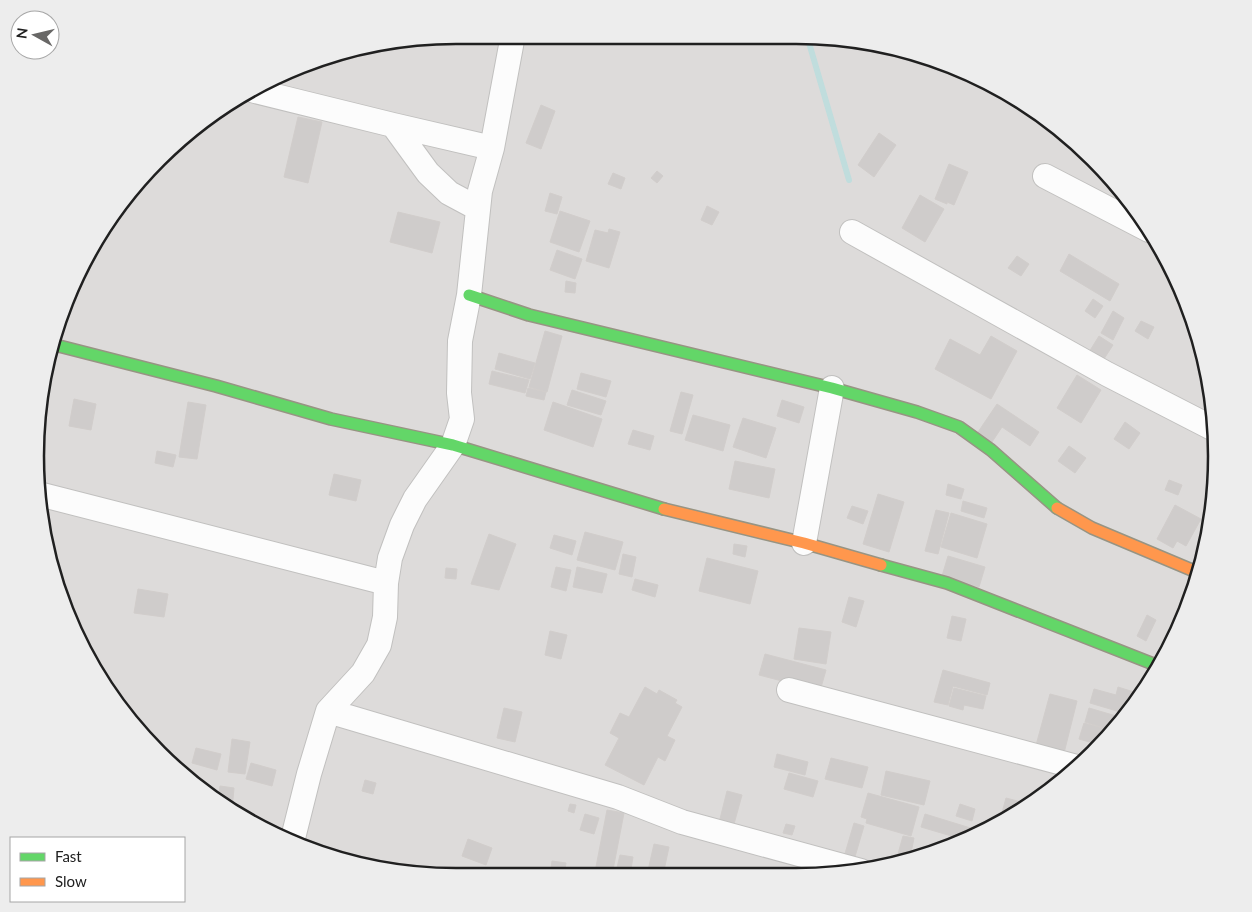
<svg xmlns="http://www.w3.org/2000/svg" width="1252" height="912" font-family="Lato,sans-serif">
<rect width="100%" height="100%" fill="#eeebe9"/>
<!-- residential -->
<path fill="#dddbda" d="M456,35H796L905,49L1030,106L1130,199L1173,270L1203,347L1216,428L1213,511L1195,591L1161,666L1113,733L1053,790L957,845L851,873L428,876L347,863L270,833L199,790L122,713L67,617L39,511V401L78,270L139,179L222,106L347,49Z"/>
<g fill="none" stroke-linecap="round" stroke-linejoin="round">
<!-- stream -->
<path stroke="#c0dddd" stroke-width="6" d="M807,36L849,180"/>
</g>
<!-- building -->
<path fill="#cfcccb" stroke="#d1cdcb" d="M541,105L555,111L541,149L526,143Z
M298,117L322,122L308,183L284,177Z
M879,133L896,145L874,177L858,165Z
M949,164L968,172L954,205L947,202V204L935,199Z
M657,171L663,176L657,183L651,178Z
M613,173L625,178L621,189L608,184Z
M550,193L562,197L557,214L545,211Z
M920,195L944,209L925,242L902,228Z
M707,206L719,212L712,225L701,220Z
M560,211L590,221L579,252L550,242Z
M398,212L440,222L432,253L390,242Z
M609,229L620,232L609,268L586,261L595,230L608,233Z
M557,250L582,259L575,279L550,270Z
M1069,254L1119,284L1110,301L1060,271Z
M1017,256L1029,264L1021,276L1008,268Z
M566,281L576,283L575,293L565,292Z
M1093,299L1103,306L1095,318L1085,311Z
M1113,311L1124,318L1113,340L1101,333Z
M1141,321L1154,327L1148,339L1135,331Z
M545,331L562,336L547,392L529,387Z
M991,336L1017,351L991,399L935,369L950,339L980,355Z
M1099,336L1113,345L1100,365L1086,357Z
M499,353L535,363L530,379L495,369Z
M492,371L529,380L525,393L489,384Z
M581,373L611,381L606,397L577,389Z
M1077,375L1101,390L1081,423L1057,408Z
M528,388L546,392L544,400L526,396Z
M572,390L606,401L601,415L567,405Z
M681,392L693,395L682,434L670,431Z
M74,399L96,404L91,430L69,426Z
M782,400L804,407L799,423L777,416Z
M188,402L206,405L197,459L179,457Z
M553,402L602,419L593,447L544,430Z
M997,404L1039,432L1030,446L1002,427L988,448L974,438Z
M693,415L730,425L723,451L685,440Z
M743,418L776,428L766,458L733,447Z
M1125,422L1140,433L1129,449L1114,439Z
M633,430L654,436L650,450L628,444Z
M1069,446L1086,458L1075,473L1058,461Z
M157,451L176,455L173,467L155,463Z
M735,461L775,469L769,498L729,489Z
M334,474L361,480L356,501L329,495Z
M1169,480L1182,485L1178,495L1165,490Z
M948,484L964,489L961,499L946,495Z
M878,494L904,502L889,552L863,544Z
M963,501L987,508L984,518L961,511Z
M1175,505L1201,519L1186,546L1177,541L1173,548L1157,539Z
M852,506L868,511L863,524L847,518Z
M936,510L949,513L938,554L925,551Z
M951,513L987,524L977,558L941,547Z
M585,532L623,542L615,570L577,560Z
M489,534L516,544L499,590L471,584Z
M554,535L576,541L572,555L550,548Z
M734,544L747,546L745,557L733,554Z
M623,554L636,557L632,577L619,574Z
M948,556L985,567L979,587L942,576Z
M707,558L758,571L750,604L699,591Z
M556,567L571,570L566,591L551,587Z
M577,567L607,574L602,593L573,587Z
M446,568L457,569L456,579L445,578Z
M635,579L658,585L655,597L632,590Z
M138,589L168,594L164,617L134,613Z
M849,597L864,601L856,627L842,622Z
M1147,615L1156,620L1146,641L1137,636Z
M952,616L966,619L961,641L947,638Z
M799,628L831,632L826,664L794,659Z
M550,631L567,635L561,659L545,655Z
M765,654L826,670L820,691L759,675Z
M943,670L990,683L987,695L953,686L948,705L934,702Z
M645,687L657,694L659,690L677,700L675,703L682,707L667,736L675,740L665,761L658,757L644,785L605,765L619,738L610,733L620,713L629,717Z
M1118,687L1137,693L1133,704L1127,714L1090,703L1094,689L1116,695Z
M954,688L986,696L983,709L964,705L963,710L949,706Z
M1050,694L1077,701L1063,757L1035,749Z
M504,708L522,712L515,742L497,738Z
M1089,708L1123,718L1114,731L1085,722Z
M1084,723L1114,731L1100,745L1079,739Z
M232,739L250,742L245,774L228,772Z
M196,748L221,754L217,770L192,763Z
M777,754L808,762L805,775L774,767Z
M831,758L868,767L862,788L825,779Z
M251,763L276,770L272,786L246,779Z
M886,771L930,781L924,805L881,795Z
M789,773L818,781L813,797L784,789Z
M365,780L376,783L373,794L362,791Z
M220,786L234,788L232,810L218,801Z
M727,791L742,795L734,824L720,819Z
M868,793L919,807L911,836L866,823L867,819L861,817Z
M1006,798L1029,804L1000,820Z
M570,804L576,805L574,813L568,811Z
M960,804L975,809L972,821L956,816Z
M607,810L624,813L612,875L595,872Z
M585,814L599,818L594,834L580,830Z
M925,814L977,830L976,834L965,840L921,827Z
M854,823L864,826L854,860L844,857Z
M786,824L795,826L792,835L783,833Z
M903,836L914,838L910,858L896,861Z
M468,839L492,848L486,865L462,856Z
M654,844L669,847L663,875H647Z
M620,855L633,857L630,875L616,872Z
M552,861L566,863L564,875H550Z
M567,870L597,875H566Z
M728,870L736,871L735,874H727Z"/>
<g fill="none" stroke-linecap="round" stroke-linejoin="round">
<!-- street casing -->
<g stroke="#c1c0bf" stroke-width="26">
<path id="street" d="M255,91L393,125L492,148L513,35
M393,125L428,173L449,193L477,208
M1045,176L1149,230
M852,232L1107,374L1216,430
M39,494L386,583
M804,543L832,388
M789,690L1077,767
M328,711L618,797L682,822L861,871
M292,842L309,774L328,711L363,673L379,645L385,617L386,583L390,558L402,525L415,499L453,445L462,419L459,393L460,341L469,295L480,191L492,148"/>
</g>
<!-- fast casing -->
<g stroke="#979483" stroke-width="14">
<path id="fast" d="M469,295L529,315L832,388L917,412L959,427L991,450L1057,508
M55,345L216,386L331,419L453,445L664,509
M881,565L947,583L1161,667"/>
</g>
<!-- slow casing -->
<g stroke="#979483" stroke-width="14">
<path id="slow" d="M1057,508L1092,528L1199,573
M664,509L804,543L881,565"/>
</g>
<!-- street -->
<use href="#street" stroke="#fcfcfc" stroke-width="24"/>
<!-- fast -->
<use href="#fast" stroke="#63d668" stroke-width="11"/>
<!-- slow -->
<use href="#slow" stroke="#ff974d" stroke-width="11"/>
</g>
<!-- crop -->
<path d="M0 0H1252V912H0ZM456 44H796A412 412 0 0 1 1208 456V456A412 412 0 0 1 796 868H456A412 412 0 0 1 44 456V456A412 412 0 0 1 456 44Z" fill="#ededed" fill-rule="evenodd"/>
<path fill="none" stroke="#202020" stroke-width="2.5" d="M456 44H796A412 412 0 0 1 1208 456V456A412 412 0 0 1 796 868H456A412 412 0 0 1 44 456V456A412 412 0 0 1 456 44Z"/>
<!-- legend -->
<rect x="10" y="837" width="175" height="65" fill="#ffffff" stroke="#a6a6a6"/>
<rect x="20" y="853" width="25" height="8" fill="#63d668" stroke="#a6a6a6"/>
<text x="55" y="862" font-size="15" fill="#202020">Fast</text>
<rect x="20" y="878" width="25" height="8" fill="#ff974d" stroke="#a6a6a6"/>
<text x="55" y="887" font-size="15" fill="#202020">Slow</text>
<!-- north arrow -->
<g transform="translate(35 35) rotate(278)"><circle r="24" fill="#ffffff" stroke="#a6a6a6"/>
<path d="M0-4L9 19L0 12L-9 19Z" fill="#686766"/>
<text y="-8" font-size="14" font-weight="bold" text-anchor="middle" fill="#202020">N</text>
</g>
</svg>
